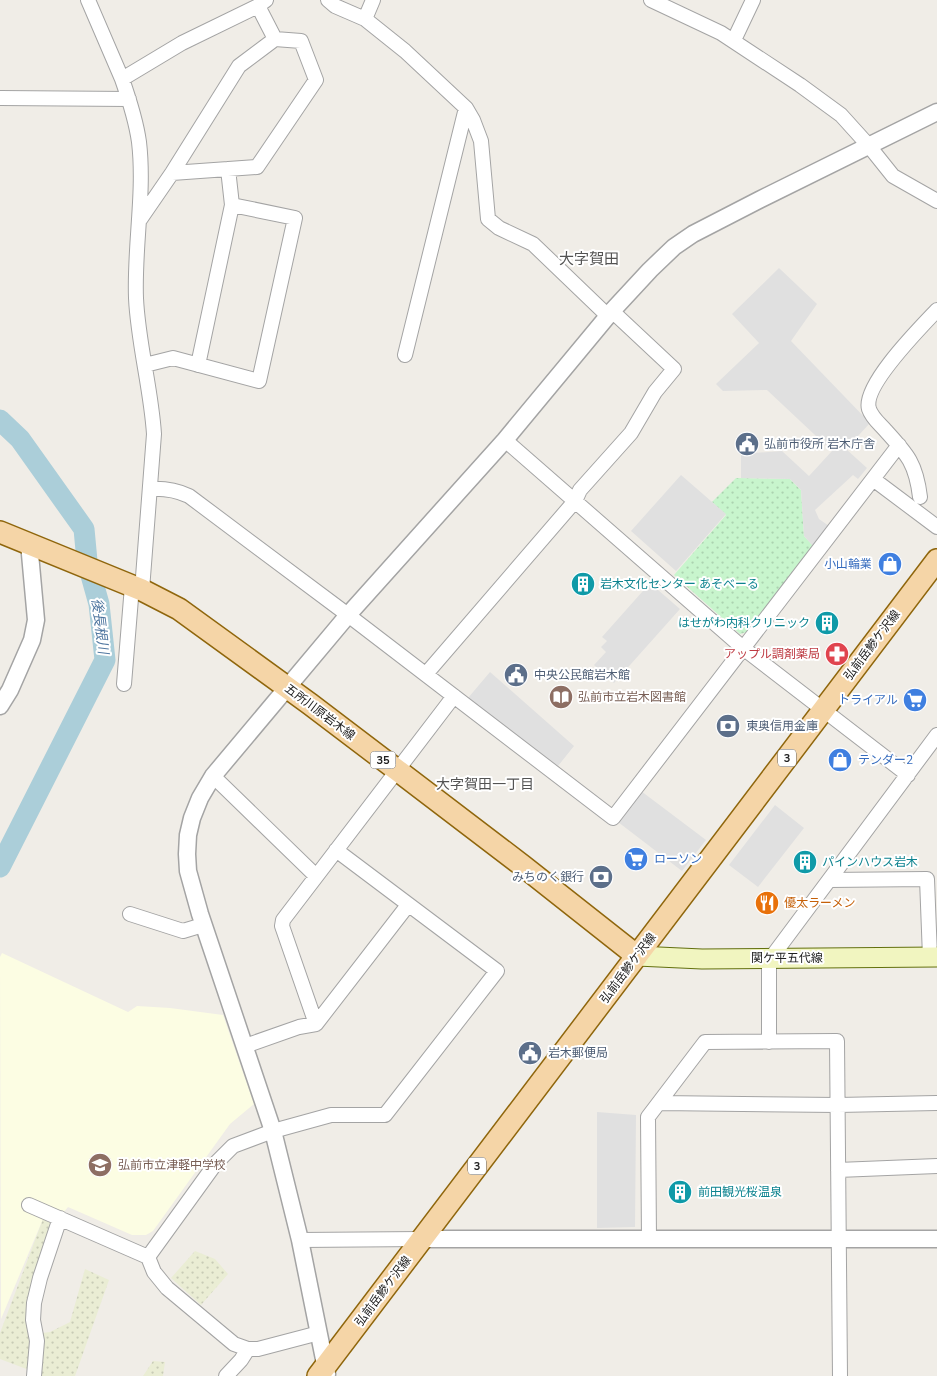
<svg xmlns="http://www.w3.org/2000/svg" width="937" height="1376" font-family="'Nunito Sans','Noto Sans JP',sans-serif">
<defs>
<pattern id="farmland-dots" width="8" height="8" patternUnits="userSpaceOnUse" patternTransform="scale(1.25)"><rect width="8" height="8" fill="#eaedd4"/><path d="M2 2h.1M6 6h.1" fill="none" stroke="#c8cbb6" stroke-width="1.8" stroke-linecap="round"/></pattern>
<pattern id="park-dots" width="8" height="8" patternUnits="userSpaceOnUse" patternTransform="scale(1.25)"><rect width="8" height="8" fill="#c8f5cd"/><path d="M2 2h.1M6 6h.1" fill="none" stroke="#acd2b0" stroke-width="1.8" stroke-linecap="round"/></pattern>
</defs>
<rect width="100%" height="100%" fill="#f0ede7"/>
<!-- education -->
<path fill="#fcfde3" d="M2,953L128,1012L137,1006L170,1008L223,1015L254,1104L230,1124L153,1231L146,1235H132L68,1207L54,1224L43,1219L1,1319L0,957Z"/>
<!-- farmland -->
<path fill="url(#farmland-dots)" d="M43,1219L54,1224L35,1334L50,1332L70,1322L85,1269L109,1280L75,1376H37V1373L0,1359V1333Z
M195,1251L215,1259L228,1274L201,1305L171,1278Z
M153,1361L165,1362L163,1376H143Z"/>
<!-- park -->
<path fill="url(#park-dots)" d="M736,478L790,479L801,490L804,536L814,547L747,632L740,634L674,575L726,515L712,502Z"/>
<!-- parking -->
<path fill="#e0e0e0" d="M779,268L817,304L791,341L870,423L846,449L867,468L858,479L853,475L815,510L819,519L829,526L814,547L804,536L801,490L790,479L741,478V454L782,451L809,476L832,451L767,390L723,391L716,384L759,343L732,314Z
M681,475L726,514L676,571L631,531Z
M650,583L680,609L614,683L594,665L606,652L601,647L607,641L602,637Z
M490,672L574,746L558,766L468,698Z
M641,791L706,840L682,871L618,822Z
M775,805L804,828L758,887L729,865Z
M597,1112L636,1115L635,1227L597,1228Z"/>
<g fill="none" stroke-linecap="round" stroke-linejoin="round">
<!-- river -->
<path stroke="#abced9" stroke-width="21" d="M0,420L20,439L84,529L87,561L99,604L105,660L0,867"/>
<!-- minor casing -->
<g stroke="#a4a4a4" stroke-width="16">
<path id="minor" d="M88,0L122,79L182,43L258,6L266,0
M328,0L335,6L365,19L405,51L466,108L473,120L481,141L488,219L499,228L533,244L608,316
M651,0L721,33L800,85L841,115L869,146L893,176L937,201
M365,19L373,0
M734,40L753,0
M122,79C129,99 136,120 139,142C145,193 134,246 136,298C138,343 151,388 154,434L142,590
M0,98L129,99
M172,173L257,167L316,80L301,41L275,39
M139,221L172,173L239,66L275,39L258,6
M405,355L466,108
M145,365L173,358L259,381L295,218L232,205
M198,365L232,205L228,169
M505,440L743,648L908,775
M873,479L937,527
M150,489C165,488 176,490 189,496L348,615L613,818L899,445
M920,497C916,464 908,455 886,431C880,424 872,418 869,409C862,386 921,327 937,310
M426,674L575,501L580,490L631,433L655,392L674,369L612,311
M124,684L132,586
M213,776L316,876
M829,880L927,879L930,957
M130,914L183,931L203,925
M316,1024L282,926L283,920L454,696
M769,1042V967L771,958L937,735
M245,1046L299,1027L316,1024L408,905
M659,1103L838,1105L937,1103
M838,1170L937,1166
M29,1205L148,1257L154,1272L167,1288L234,1344L248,1349H258L319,1333
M649,1239L648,1117L705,1042L837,1041L840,1376
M300,1240L422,1239
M148,1257L216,1163L233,1146L273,1131L331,1115H385L497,971L336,850
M34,1376L37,1341L33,1320L34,1303L40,1278L60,1218
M226,1376L241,1360L248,1349"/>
</g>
<!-- tertiary casing -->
<g stroke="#a4a4a4" stroke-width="19">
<path id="tertiary" d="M0,706L10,690L32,640L36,620L29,543
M422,1239H937
M327,1374L300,1240L273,1131L200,914L188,871L187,854L188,835L192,818L200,798L213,776L348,615L505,440L612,311L650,270L674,247L693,234L759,200L937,112"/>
</g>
<!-- secondary casing -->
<g stroke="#63700e" stroke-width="21">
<path id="secondary" d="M637,956L702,959L937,957"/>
</g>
<!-- primary casing -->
<g stroke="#8f660c" stroke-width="24">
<path id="primary" d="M0,532L142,590L179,609L310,704L397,770L523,866L637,956
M318,1376L937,560"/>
</g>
<!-- minor -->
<use href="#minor" stroke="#fff" stroke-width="14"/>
<!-- tertiary -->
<use href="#tertiary" stroke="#fff" stroke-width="16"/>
<!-- secondary -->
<use href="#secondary" stroke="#f1f5c0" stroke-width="19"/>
<!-- primary -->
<use href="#primary" stroke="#f5d5a7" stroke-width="21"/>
</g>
<!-- icons -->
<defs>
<g id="civic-disc" transform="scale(1.25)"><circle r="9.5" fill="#5c6f8a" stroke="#fff"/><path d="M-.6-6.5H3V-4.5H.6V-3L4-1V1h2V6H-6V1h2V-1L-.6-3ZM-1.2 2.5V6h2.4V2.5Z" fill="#fff"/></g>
<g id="shop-disc" transform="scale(1.25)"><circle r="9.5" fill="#3f7fe0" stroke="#fff"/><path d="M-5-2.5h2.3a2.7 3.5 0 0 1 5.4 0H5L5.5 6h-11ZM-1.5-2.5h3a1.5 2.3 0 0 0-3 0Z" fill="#fff"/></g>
<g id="building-disc" transform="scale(1.25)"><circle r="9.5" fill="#0f9aa8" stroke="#fff"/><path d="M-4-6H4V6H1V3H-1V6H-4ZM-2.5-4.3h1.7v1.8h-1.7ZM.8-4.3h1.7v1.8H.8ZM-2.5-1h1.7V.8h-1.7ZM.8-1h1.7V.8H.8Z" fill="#fff"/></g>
<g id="pharmacy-disc" transform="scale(1.25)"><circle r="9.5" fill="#e0444e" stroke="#fff"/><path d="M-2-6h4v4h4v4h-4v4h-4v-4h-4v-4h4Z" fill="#fff"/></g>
<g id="library-disc" transform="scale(1.25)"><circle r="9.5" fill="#8d6e63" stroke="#fff"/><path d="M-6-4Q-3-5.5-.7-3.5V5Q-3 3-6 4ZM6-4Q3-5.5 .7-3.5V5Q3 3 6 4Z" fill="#fff"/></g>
<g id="supermarket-disc" transform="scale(1.25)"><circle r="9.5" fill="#3f7fe0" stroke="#fff"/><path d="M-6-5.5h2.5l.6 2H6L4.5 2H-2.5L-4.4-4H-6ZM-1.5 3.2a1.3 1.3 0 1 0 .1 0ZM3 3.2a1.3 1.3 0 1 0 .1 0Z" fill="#fff"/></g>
<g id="bank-disc" transform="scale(1.25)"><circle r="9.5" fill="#5c6f8a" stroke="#fff"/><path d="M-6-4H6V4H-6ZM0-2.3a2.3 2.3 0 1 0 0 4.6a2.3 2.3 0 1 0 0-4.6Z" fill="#fff"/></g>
<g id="restaurant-disc" transform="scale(1.25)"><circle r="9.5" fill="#e8710a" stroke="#fff"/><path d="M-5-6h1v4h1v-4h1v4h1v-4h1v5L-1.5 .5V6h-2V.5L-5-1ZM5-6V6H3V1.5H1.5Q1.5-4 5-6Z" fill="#fff"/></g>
<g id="school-disc" transform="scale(1.25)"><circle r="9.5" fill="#8d6e63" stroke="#fff"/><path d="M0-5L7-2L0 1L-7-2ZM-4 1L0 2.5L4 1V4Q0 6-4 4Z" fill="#fff"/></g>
</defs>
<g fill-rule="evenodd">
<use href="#civic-disc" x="747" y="444"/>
<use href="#shop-disc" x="890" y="564"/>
<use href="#building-disc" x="583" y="584"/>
<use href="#building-disc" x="827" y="623"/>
<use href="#pharmacy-disc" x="837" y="654"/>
<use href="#civic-disc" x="516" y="675"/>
<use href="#library-disc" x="561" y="697"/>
<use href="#supermarket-disc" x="915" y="700"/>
<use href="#bank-disc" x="728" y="726"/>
<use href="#shop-disc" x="840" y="760"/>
<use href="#supermarket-disc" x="636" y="859"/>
<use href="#building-disc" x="805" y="862"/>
<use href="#bank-disc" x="601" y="877"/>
<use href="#restaurant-disc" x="767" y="903"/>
<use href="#civic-disc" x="530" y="1053"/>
<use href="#school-disc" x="100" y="1165"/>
<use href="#building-disc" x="680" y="1192"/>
</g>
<g text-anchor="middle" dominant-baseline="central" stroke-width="4" stroke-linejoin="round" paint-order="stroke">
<!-- shield labels -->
<g fill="#fff" stroke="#636363" stroke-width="1">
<rect x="778" y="749.5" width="18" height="17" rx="4"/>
<rect x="370.5" y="751.5" width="25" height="17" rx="4"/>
<rect x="468" y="1157.5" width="18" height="17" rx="4"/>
</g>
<g font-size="11" font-weight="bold" fill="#202020">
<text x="787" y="758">3</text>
<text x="383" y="760">35</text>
<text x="477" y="1166">3</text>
</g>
<!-- service labels -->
<g font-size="12" fill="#4e5e75" stroke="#fff" text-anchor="start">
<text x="764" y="444">弘前市役所 岩木庁舎</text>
<text x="534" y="675">中央公民館岩木館</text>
<text x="746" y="726">東奥信用金庫</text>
<text x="584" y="877" text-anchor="end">みちのく銀行</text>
<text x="548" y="1053">岩木郵便局</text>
</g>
<!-- shop labels -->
<g font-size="12" fill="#366cbe" stroke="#fff" text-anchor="end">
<text x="872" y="564">小山輪業</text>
<text x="898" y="700">トライアル</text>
<text x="858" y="760" text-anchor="start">テンダー2</text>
<text x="654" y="859" text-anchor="start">ローソン</text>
</g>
<!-- culture labels -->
<g font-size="12" fill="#0d838f" stroke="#fff" text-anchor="start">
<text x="600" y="584">岩木文化センター あそべーる</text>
<text x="810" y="623" text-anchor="end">はせがわ内科クリニック</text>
<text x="822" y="862">パインハウス岩木</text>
<text x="698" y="1192">前田観光桜温泉</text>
</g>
<!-- street labels -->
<g font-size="12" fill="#202020" stroke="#fff">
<text transform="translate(872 645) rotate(-53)">弘前岳鰺ケ沢線</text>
<text transform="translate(320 712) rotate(37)">五所川原岩木線</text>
<text x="787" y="958">関ケ平五代線</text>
<text transform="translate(628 968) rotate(-53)">弘前岳鰺ケ沢線</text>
<text transform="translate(383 1291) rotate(-53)">弘前岳鰺ケ沢線</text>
</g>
<!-- health labels -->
<g font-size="12" fill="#be3a42" stroke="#fff" text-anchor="end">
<text x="820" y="654">アップル調剤薬局</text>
</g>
<!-- education labels -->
<g font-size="12" fill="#785e54" stroke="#fff" text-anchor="start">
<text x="578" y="697">弘前市立岩木図書館</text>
<text x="118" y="1165">弘前市立津軽中学校</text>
</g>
<!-- food labels -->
<g font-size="12" fill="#c56008" stroke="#fff" text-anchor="start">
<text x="784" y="903">優太ラーメン</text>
</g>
<!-- water labels -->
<g font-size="14" font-style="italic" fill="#5077a0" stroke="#fff">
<text transform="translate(100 626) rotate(83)">後長根川</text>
</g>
<!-- neighbourhood labels -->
<g font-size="14" fill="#535353" stroke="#fff">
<text x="485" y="784">大字賀田一丁目</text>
</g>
<!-- quarter labels -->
<g font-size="15" fill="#535353" stroke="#fff">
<text x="589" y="259">大字賀田</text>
</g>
</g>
</svg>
